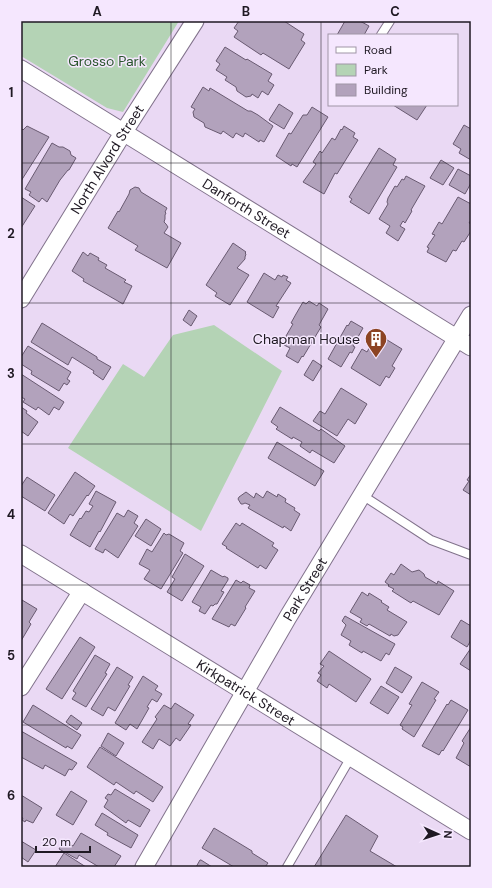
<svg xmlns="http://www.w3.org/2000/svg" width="492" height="888" font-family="'DM Sans',sans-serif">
<rect width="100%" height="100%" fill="#ead9f4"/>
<!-- green -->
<path fill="#b4d3b5" d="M21,21H179L123,112L107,108L21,56Z
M214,325L282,371L201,531L68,448L123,364L144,377L173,335Z"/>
<!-- building -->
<path fill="#b2a2bc" stroke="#695a71" d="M239,21H284L304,34L301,40L305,43L289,69L263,53L261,55L234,37L238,31L234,28Z
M345,21H360L369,26L364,35H337Z
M225,47L246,60L247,59L272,74L268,81L274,85L268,95L262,91L258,98L252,94L251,96L246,97L237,91L236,87L225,80L227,77L216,70L220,64L216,61Z
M203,87L209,91L210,88L248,111H251L258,115L273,126L264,142L260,140L259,142L245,133L243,137L236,133L233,138L223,131L221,134L205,127L204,123L194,117L193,112L195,109L191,107Z
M279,104L293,113L284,129L269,120Z
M393,105H427L417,120Z
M312,107L328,117L297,167L292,164L291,166L276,156L289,133L291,134L303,115H307Z
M464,125L471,129V160L459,153L461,149L453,144Z
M27,126L49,137L21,181V128L23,130Z
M344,126L355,133L353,137L358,140L337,174L335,173L324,194L303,182L316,164L313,162L320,151L322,153L332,138L335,140L341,129L342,130Z
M52,143L59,147H63L70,151L71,155L76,158L69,170H68L60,180L47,202L42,198L39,202L29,195L31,192L25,189Z
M379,148L396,159L393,165L397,167L369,214L350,202L352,199L349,197Z
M441,160L454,168L443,185L430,178Z
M458,169L471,176V183L465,194L449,185Z
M406,176L425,186L411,210L412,211L405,223L403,221L400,226L405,229L398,241L386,233L390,226L379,219L388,204L387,202L388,198L395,186L397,187L402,179L404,180Z
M135,187L139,188L141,192L167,208L165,212L166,213L165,215V219L164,222L166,224L168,227L164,233L181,243L167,268L135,250L138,246L108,228L118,211L119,212L129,194L130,190Z
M21,197L35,206L21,228Z
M458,197L471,204V220L469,223L471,224V231L464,242L462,241L456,251L453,250L446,262L427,252L429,248L427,247L435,235L432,234L439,222L442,224Z
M233,243L246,252L245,253L246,254L245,257V259L237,268L249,275L230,305L215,296L217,293L206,285Z
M83,252L88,256L90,253L99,258L98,260L107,265L105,268L126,280L124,282L132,286L123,304L83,281L84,279L72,271Z
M264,273L275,280L278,275L282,277L283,275L288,277L286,280L291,283L276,306L279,307L273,318L247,302Z
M309,301L317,306L319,303L328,309L319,325L321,327L303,357L302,356L298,363L286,356L290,348L284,345L289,338L286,336L293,324L291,323L296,314L303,302L306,304Z
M189,310L197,316L191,326L183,320Z
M351,321L363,328L353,346L355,347L352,353L350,352L341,367L328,359L347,325L348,326Z
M42,323L97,357V359L111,367L103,380L93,373L94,371L72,357L68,365L31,342Z
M379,335L402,349L392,366L395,368L389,378L386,376L380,386L351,368L362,349L367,352L373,341L375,342Z
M28,346L71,372L67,379L70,381L67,385L64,383L59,391L31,374L32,371L21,364V357Z
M313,360L322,366L313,381L304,375Z
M21,374L64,402L59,410L54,407L49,415L38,407L36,410L23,402L25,399L21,397Z
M341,388L367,404L355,424L348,419L337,436L313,421L320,411L325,414Z
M21,407L27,411L26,413L38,422L28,436L21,431Z
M280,407L319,431L321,429L345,446L334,463L312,450L310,453L300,446L302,442L293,437L292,439L276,429L278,427L271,422Z
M277,442L324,471L315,486L268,458Z
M75,472L95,486L88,496L87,495L73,516L70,514L64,524L48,513Z
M471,474V495L463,490L469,481L467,480Z
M27,477L55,495L45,511L21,496V486Z
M96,491L116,502L100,532L99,531L90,547L70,535L80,518L81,519L86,511L89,512L93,506L89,504Z
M267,491L277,497L278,494L286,499L285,502L295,508L294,510L300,514L291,531L284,526L283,528L248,508L250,505L245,503L243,504H241L238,499L239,497L246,492L254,498L256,493L263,498Z
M128,510L138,516L134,523L138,526L118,558L105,549L103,553L95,549L117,513L124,517Z
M146,519L161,529L151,546L135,536Z
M236,523L240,526L242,523L274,543L272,546L278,550L266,569L260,565L258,568L226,548L227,547L222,544Z
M164,533L166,535L169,534L184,543L180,551L183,553L161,589L144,579L150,570L139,564L147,549L152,552Z
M185,554L204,566L182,601L167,592L175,579L172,577Z
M401,564L412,572L419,570L424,574L425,577L437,584L438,581L454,591L439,615L413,601L411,603L392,591L394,589L388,586L389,585L385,582L391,573L394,575Z
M211,570L223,577L224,576L228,578V580L221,591L224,592L217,604H215L213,606L211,605L205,614L199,611L201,607L192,602Z
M236,580L241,583L243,581L250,585L249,588L255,591L245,607L246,608L235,626L231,624L229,627L212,619Z
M362,592L368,596L369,593L382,601L381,602L389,607L387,610L407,622L398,635L394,636L391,634L390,636L369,624L367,626L360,622L362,619L350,612Z
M22,600L37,609L29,622L31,624L21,641V603Z
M345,616L395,644L389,655L386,653L381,661L363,651L362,653L349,645L351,641L341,635L346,625L342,621Z
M461,620L471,626V640L467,647L451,637Z
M80,637L95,647L62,699L46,689Z
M471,648V671L460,664Z
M329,651L371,679L356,702L329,684L327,688L317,681L321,675L318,673L324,666L320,664Z
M95,655L110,664L105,673L107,674L86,707L72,699L76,693L73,691Z
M117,667L133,677L128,685L130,686L115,711L108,707L103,716L91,709Z
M395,667L412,677L402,693L386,683Z
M143,676L158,686L155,690L162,694L157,702L152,699L147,707L149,708L137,729L130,724L126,730L115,723Z
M422,682L439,692L434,699L436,700L414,737L402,729L403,727L400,725L412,705L409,704Z
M381,686L399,697L388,714L370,703Z
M451,700L468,710L443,751L442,750L439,755L422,746L447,704L448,705Z
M175,703L194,715L188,724L191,725L180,741L176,738L170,746L159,739L153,749L142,742L157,719L155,717L164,705L171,709Z
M33,705L81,735L72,749L67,746L66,748L23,722Z
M71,715L82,723L77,730L66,722Z
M471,727V767L456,758L464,743L462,741Z
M21,731L77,763L72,770L69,769L65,776L45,765L43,769L21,757Z
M108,733L124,743L116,756L101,746Z
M100,747L163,787L153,802L136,791L134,794L116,782L114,785L87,767Z
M115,789L150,810L140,827L128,820L126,823L104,807L108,800L105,798L108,794L111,795Z
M71,791L87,801L73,825L56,815Z
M21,795L42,808L33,823L26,820L25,822L22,820L23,818L21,817Z
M102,813L138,835L131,848L107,835L108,833L95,825Z
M346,815L378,836L370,851L397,867H314Z
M214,828L252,851V853L268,863L265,867H234L202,848Z
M81,833L121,856L114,867H99L79,855L77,859L59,849L64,841L73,846Z
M21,841L36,850L28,862L21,857Z
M64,853L86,867H55Z
M200,860H201L212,867H196Z"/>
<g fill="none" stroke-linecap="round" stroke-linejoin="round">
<!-- lane casing -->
<g stroke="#82738c" stroke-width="10">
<path id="lane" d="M381,35L390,21
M362,495L431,540L471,555
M287,867L351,757"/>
</g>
<!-- street casing -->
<g stroke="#82738c" stroke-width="19">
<g id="street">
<path id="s1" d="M21,69L471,347"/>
<path id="s2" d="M21,299L123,133L195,21"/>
<path id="s3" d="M21,554L471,831"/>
<path d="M21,687L82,591"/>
<path id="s4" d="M144,867L288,617L471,315"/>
</g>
</g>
<!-- lane -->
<use href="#lane" stroke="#fff" stroke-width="8"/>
<!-- street -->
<use href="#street" stroke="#fff" stroke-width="17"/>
</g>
<!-- grid -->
<path fill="none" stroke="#1f1923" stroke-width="1" stroke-opacity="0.55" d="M171,21V867M321,21V867M21,163H471M21,303H471M21,444H471M21,585H471M21,725H471"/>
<!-- icons -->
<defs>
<g id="building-pin" transform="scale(1.15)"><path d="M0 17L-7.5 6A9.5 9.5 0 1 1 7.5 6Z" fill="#8c4423" stroke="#f5e7fe"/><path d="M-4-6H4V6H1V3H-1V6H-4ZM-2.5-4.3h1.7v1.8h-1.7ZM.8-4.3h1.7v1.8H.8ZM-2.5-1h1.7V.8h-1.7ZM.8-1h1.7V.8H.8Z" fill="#fff"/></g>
</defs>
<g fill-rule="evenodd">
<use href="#building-pin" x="376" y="339"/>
</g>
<g text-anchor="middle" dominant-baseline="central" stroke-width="3" stroke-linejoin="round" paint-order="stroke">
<!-- park labels -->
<g font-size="14" fill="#2a562d" stroke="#f5e7fe">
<text x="107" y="61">Grosso Park</text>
</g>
<!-- street labels -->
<g font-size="14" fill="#1f1923" stroke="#f5e7fe">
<text stroke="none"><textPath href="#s2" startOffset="164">North Alvord Street</textPath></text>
<text stroke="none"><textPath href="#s1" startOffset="265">Danforth Street</textPath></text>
<text stroke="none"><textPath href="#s4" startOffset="321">Park Street</textPath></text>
<text stroke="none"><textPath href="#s3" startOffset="264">Kirkpatrick Street</textPath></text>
</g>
<!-- poi labels -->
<g font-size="14" fill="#1f1923" stroke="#f5e7fe" text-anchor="end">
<text x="360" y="339">Chapman House</text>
</g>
</g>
<!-- border -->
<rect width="492" height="888" fill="none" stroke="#f5e7fe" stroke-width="44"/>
<!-- legend -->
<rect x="328" y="34" width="130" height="72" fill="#f5e7fe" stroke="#9f95a6"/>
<rect x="336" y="47" width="20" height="6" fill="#ffffff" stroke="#9f95a6"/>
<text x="364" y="54" font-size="12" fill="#1f1923">Road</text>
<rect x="336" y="64" width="20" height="12" fill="#b4d3b5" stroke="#9f95a6"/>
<text x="364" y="74" font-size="12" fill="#1f1923">Park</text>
<rect x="336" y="84" width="20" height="12" fill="#b2a2bc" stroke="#9f95a6"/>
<text x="364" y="94" font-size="12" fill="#1f1923">Building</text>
<!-- north arrow -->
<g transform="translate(438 834) rotate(93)" stroke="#f5e7fe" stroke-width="3" paint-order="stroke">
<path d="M0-3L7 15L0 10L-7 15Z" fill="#1f1923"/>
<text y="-6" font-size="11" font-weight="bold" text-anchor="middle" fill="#1f1923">N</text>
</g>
<!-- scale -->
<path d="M36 846v6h54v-6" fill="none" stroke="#1f1923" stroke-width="2"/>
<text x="42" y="846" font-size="12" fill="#1f1923" stroke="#f5e7fe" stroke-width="3" paint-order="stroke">20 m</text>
<rect x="22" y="22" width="448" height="844" fill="none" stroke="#1f1923" stroke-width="1.5"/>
<g font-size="13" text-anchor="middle" font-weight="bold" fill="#1f1923">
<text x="97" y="16">A</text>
<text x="246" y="16">B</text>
<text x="395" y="16">C</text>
<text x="11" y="97">1</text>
<text x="11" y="238">2</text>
<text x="11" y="378">3</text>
<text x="11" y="519">4</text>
<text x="11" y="660">5</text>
<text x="11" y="800">6</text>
</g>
</svg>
